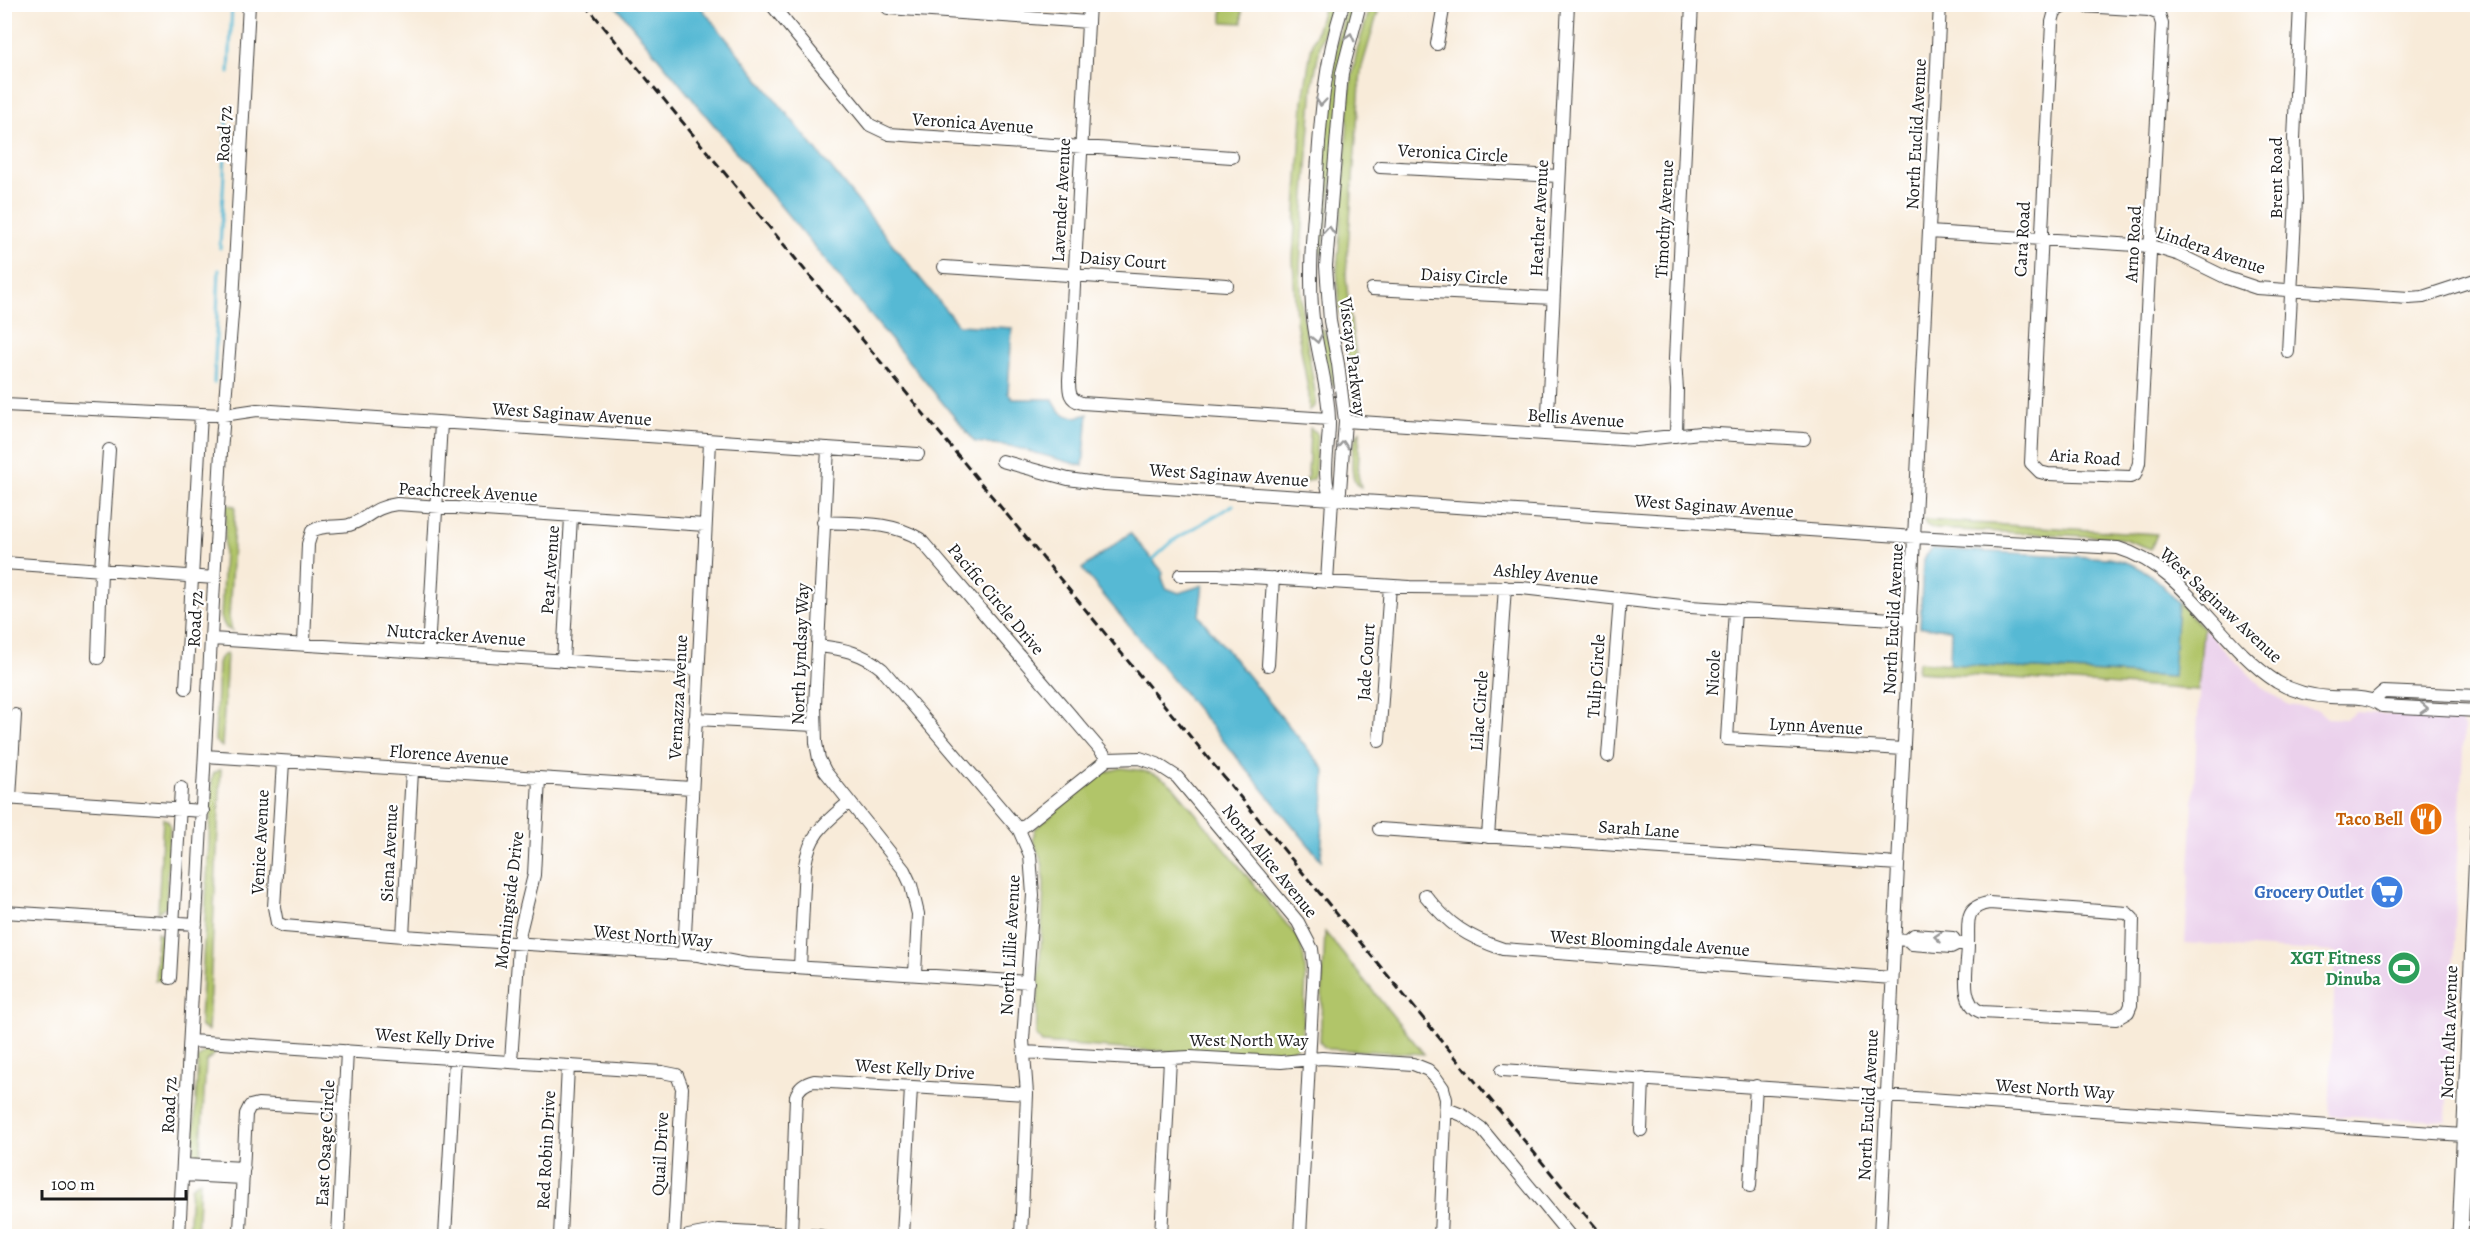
<svg xmlns="http://www.w3.org/2000/svg" width="2482" height="1241" font-family="Alegreya,serif">
<rect width="100%" height="100%" fill="#fff"/>
<filter id="ink" filterUnits="userSpaceOnUse"><feTurbulence type="fractalNoise" baseFrequency=".0167" numOctaves="2"/><feDisplacementMap in="SourceGraphic" scale="12" xChannelSelector="R" yChannelSelector="G"/><feConvolveMatrix kernelMatrix="1 2 1 2 8 2 1 2 1" color-interpolation-filters="sRGB"/></filter>
<filter id="wash" filterUnits="userSpaceOnUse"><feTurbulence type="fractalNoise" baseFrequency=".008" numOctaves="4" result="noise"/><feDisplacementMap in="SourceGraphic" scale="24" xChannelSelector="R" yChannelSelector="G"/><feGaussianBlur stdDeviation="1.35" result="paint"/><feColorMatrix in="noise" values="0 0 0 0 0 0 0 0 0 0 0 0 0 0 0 0 0 1.4 0 .05"/><feComposite in="paint" operator="in"/></filter>
<g filter="url(#wash)">
<rect width="100%" height="100%" fill="#f8ebd9"/>
<!-- built -->
<path fill="#ebd1ec" d="M2203,628L2264,689L2289,705L2318,710L2327,718L2346,719L2356,712L2460,719L2464,727L2446,1121L2329,1116L2336,952L2185,943Z"/>
<!-- green -->
<path fill="#b1c569" stroke="#667042" stroke-width="1.5" d="M1222,5H1242V23L1222,22Z
M1324,5H1332L1321,41L1313,83L1300,266L1302,310L1316,399L1315,406L1309,410V395L1296,321L1293,258L1303,100L1311,50Z
M1347,5H1356L1322,256L1317,249L1329,73Z
M1371,5H1380L1361,70L1346,274C1348,321 1361,366 1360,413L1354,406L1353,383L1340,313L1337,272L1350,88L1357,50Z
M1319,329H1323L1330,345L1338,385H1333L1325,361Z
M1310,428L1316,432L1317,435L1315,473L1313,479L1303,483L1308,475Z
M1360,431L1358,475L1361,487L1357,485C1349,474 1351,441 1360,431Z
M226,505L235,506L229,618L232,631L226,628L221,618Z
M1924,520L2157,534L2151,549L2124,539L2109,537L1934,529L1926,525Z
M2178,602L2203,628L2198,690L1917,672L1918,662L2172,677Z
M227,653L222,747L215,741V737L218,663L220,658Z
M1121,768C1142,770 1159,772 1174,787L1298,938C1312,969 1303,1010 1301,1043L1293,1050L1282,1055L1137,1050L1042,1043L1036,1035L1044,886L1043,866L1033,839L1035,829L1102,773Z
M221,769L208,1031L201,1027L200,1022L212,778L214,773Z
M163,818L167,820L170,825L166,906L158,912Z
M157,932L164,938L163,981L155,980Z
M1325,932L1424,1054L1328,1049L1323,1046L1320,1042Z
M206,1051L216,1052L206,1062L200,1162L193,1153L198,1058Z
M200,1180L197,1236H188L191,1187Z"/>
<!-- water -->
<path fill="#56b9d4" stroke="#396a78" stroke-width="1.5" d="M615,5H699L958,325L1012,328L1008,393L1013,399H1053C1058,416 1073,420 1088,414L1083,466L1010,446L975,442Z
M1130,533L1163,572L1162,578L1166,588L1179,593L1203,585L1199,616L1325,770L1321,860L1082,569Z
M1932,549L2109,558C2144,564 2155,578 2178,602L2173,677L1950,664L1951,629L1920,627L1923,559Z"/>
<g fill="none" stroke-linecap="round" stroke-linejoin="round">
<!-- stream -->
<path stroke="#56b9d4" stroke-width="3" d="M229,73L232,4
M220,248L227,116
M214,383L219,270
M1150,562L1174,540L1233,505"/>
</g>
</g>
<g filter="url(#ink)">
<g fill="none" stroke-linecap="round" stroke-linejoin="round">
<!-- minor casing -->
<g stroke="#3d3b38" stroke-width="14">
<path id="minor" d="M771,4L870,125L889,134L1232,157
M1089,4L1069,380C1069,392 1069,400 1082,403L1329,419
M2066,5L2149,10L2159,14L2162,24L2139,463L2135,475L2130,477L2048,474L2040,472L2031,463L2052,22L2055,11Z
M888,8L1088,22
M1437,44L1444,4
M1380,167L1559,176
M1929,232L2151,246L2180,255L2227,278L2257,288L2409,298L2423,297L2478,279
M944,267L1227,285
M1372,289L1553,298
M2288,352L2296,199L2294,139L2300,4
M4,405L223,415L257,410L918,454
M1345,421L1636,440L1700,433L1804,439
M1547,434L1568,4
M1676,436L1677,390L1675,359L1692,4
M828,448L815,705L816,743L819,759L825,771L904,870L911,885L918,914L915,974
M1002,461L1068,479L1104,484L1915,537L2118,548C2186,568 2219,645 2277,682C2292,691 2312,696 2330,697C2348,698 2368,695 2382,706L2478,711
M1332,500L1340,491L1345,421L1338,364L1330,321L1326,266L1342,73L1360,4
M1332,500C1320,477 1330,445 1329,419C1328,381 1314,345 1312,307C1309,267 1313,228 1316,189C1320,124 1323,67 1343,4
M823,522C856,524 891,521 920,539L1108,759
M4,563L215,578
M1180,575H1218L1410,587L1522,588L1690,607L1910,620
M1327,582L1332,500
M1735,610L1727,739L1904,749
M212,639L698,669
M304,643L308,544L312,531C323,524 336,528 349,525C368,519 373,507 397,504L705,525
M819,646C844,649 863,653 882,669L1019,830L1030,855L1033,895L1023,1040L1027,1094L1021,1236
M428,651L441,423
M98,658L101,570L109,450
M563,661L571,517
M1268,665L1273,578
M186,688L201,414
M2374,700L2383,692L2478,696
M695,719L814,725
M1379,741L1390,586
M205,756L691,788
M1608,756L1620,599
M283,762L274,907L277,923L284,926L403,936L698,955L746,964L1028,982
M4,798L203,811
M10,798L15,715
M1379,829L1898,864
M1019,830L1108,759L1140,758L1157,764L1177,777L1298,922L1312,949L1314,966L1300,1236
M1488,837L1505,587
M1425,895C1449,925 1467,937 1503,949L1892,978
M4,912L196,924
M403,936L412,771
M1894,939L1908,940L1912,944L1951,947L1957,944L1953,938L1914,935L1908,940
M1957,944H1968C1969,923 1963,907 1989,903L2127,913L2133,919L2131,1005L2128,1012L2116,1019L1981,1012C1958,1003 1968,965 1968,944
M684,954L710,442
M800,967L805,865C810,833 825,823 848,803
M170,978L181,788
M191,1041L662,1072L677,1075L682,1088L674,1236
M1024,1052L1151,1059L1190,1057L1281,1062L1322,1058L1413,1064L1428,1070L1436,1078L1443,1088L1446,1099L1440,1236
M511,1061L520,932L534,875L539,779
M1502,1070L2478,1136
M1447,1109L1462,1115L1481,1128L1570,1236
M1641,1130L1643,1079
M184,1165L244,1168
M183,1175L243,1178
M1750,1186L1756,1086
M791,1235L796,1096C799,1087 805,1083 814,1081L1027,1094
M179,1236L221,452L233,302L249,4
M242,1236L240,1230L246,1114L250,1106L258,1104L345,1109
M338,1236L347,1051
M445,1236L455,1058
M560,1236L568,1066
M688,1236L719,1230L821,1236
M903,1236L911,1088
M1161,1236L1170,1059
M1880,1236L1940,4"/>
</g>
<!-- major casing -->
<g stroke="#3d3b38" stroke-width="17">
<path id="major" d="M2460,1236L2478,828"/>
</g>
<!-- minor -->
<use href="#minor" stroke="#fff" stroke-width="12"/>
<!-- major -->
<use href="#major" stroke="#fff" stroke-width="15"/>
<!-- rail -->
<path stroke="#1c1c1c" stroke-width="3" stroke-dasharray="9 4.5" stroke-linecap="butt" d="M585,4L1603,1236"/>
</g>
<!-- one-way arrows -->
<defs><path id="oneway-chevron" d="M-2-3.5L2.5 0L-2 3.5" fill="none" stroke-width="1.6" stroke-linecap="round" stroke-linejoin="round" transform="scale(1.5)"/></defs>
<g stroke="#999">
<use href="#oneway-chevron" transform="translate(1350 37) rotate(-75)"/>
<use href="#oneway-chevron" transform="translate(1321 102) rotate(95)"/>
<use href="#oneway-chevron" transform="translate(1329 230) rotate(-86)"/>
<use href="#oneway-chevron" transform="translate(1317 339) rotate(79)"/>
<use href="#oneway-chevron" transform="translate(1343 445) rotate(-86)"/>
<use href="#oneway-chevron" transform="translate(2424 708) rotate(3)"/>
<use href="#oneway-chevron" transform="translate(1938 937) rotate(-175)"/>
</g>
</g>
<!-- icons -->
<defs>
<g id="restaurant-disc" transform="scale(1.725)"><circle r="9.5" fill="#e8710a" stroke="#fff"/><path d="M-5-6h1v4h1v-4h1v4h1v-4h1v5L-1.5 .5V6h-2V.5L-5-1ZM5-6V6H3V1.5H1.5Q1.5-4 5-6Z" fill="#fff"/></g>
<g id="supermarket-disc" transform="scale(1.725)"><circle r="9.5" fill="#3f7fe0" stroke="#fff"/><path d="M-6-5.5h2.5l.6 2H6L4.5 2H-2.5L-4.4-4H-6ZM-1.5 3.2a1.3 1.3 0 1 0 .1 0ZM3 3.2a1.3 1.3 0 1 0 .1 0Z" fill="#fff"/></g>
<g id="stadium-disc" transform="scale(1.725)"><circle r="9.5" fill="#2e9e5b" stroke="#fff"/><path d="M0-5a6.5 5 0 1 0 0 10a6.5 5 0 1 0 0-10ZM-3.5-1.8h7v3.6h-7Z" fill="#fff"/></g>
</defs>
<g fill-rule="evenodd">
<use href="#restaurant-disc" x="2426" y="819"/>
<use href="#supermarket-disc" x="2387" y="892"/>
<use href="#stadium-disc" x="2404" y="968"/>
</g>
<g text-anchor="middle" dominant-baseline="central" stroke-width="4.5" stroke-linejoin="round" paint-order="stroke">
<!-- street labels -->
<g font-size="18" fill="#1c1c1c" stroke="#fff">
<text transform="translate(973 123) rotate(4)">Veronica Avenue</text>
<text transform="translate(224 134) rotate(-87)">Road 72</text>
<text transform="translate(1916 134) rotate(-87)">North Euclid Avenue</text>
<text transform="translate(1453 153) rotate(3)">Veronica Circle</text>
<text transform="translate(2276 178) rotate(-90)">Brent Road</text>
<text transform="translate(1061 200) rotate(-87)">Lavender Avenue</text>
<text transform="translate(1539 218) rotate(-87)">Heather Avenue</text>
<text transform="translate(1664 219) rotate(-87)">Timothy Avenue</text>
<text transform="translate(2022 239) rotate(-87)">Cara Road</text>
<text transform="translate(2133 244) rotate(-87)">Arno Road</text>
<text transform="translate(2211 250) rotate(19)">Lindera Avenue</text>
<text transform="translate(1123 260) rotate(4)">Daisy Court</text>
<text transform="translate(1464 276) rotate(3)">Daisy Circle</text>
<text transform="translate(1353 357) rotate(83)">Viscaya Parkway</text>
<text transform="translate(572 414) rotate(4)">West Saginaw Avenue</text>
<text transform="translate(1576 418) rotate(4)">Bellis Avenue</text>
<text transform="translate(2085 457) rotate(4)">Aria Road</text>
<text transform="translate(1229 475) rotate(4)">West Saginaw Avenue</text>
<text transform="translate(468 492) rotate(3)">Peachcreek Avenue</text>
<text transform="translate(1714 506) rotate(4)">West Saginaw Avenue</text>
<text transform="translate(550 570) rotate(-86)">Pear Avenue</text>
<text transform="translate(1546 574) rotate(5)">Ashley Avenue</text>
<text transform="translate(996 599) rotate(50)">Pacific Circle Drive</text>
<text transform="translate(2221 605) rotate(43)">West Saginaw Avenue</text>
<text transform="translate(195 619) rotate(-87)">Road 72</text>
<text transform="translate(1893 619) rotate(-87)">North Euclid Avenue</text>
<text transform="translate(456 635) rotate(4)">Nutcracker Avenue</text>
<text transform="translate(800 654) rotate(-88)">North Lyndsay Way</text>
<text transform="translate(1366 662) rotate(-86)">Jade Court</text>
<text transform="translate(1713 673) rotate(-87)">Nicole</text>
<text transform="translate(1596 676) rotate(-86)">Tulip Circle</text>
<text transform="translate(678 697) rotate(-87)">Vernazza Avenue</text>
<text transform="translate(1479 711) rotate(-86)">Lilac Circle</text>
<text transform="translate(1816 726) rotate(3)">Lynn Avenue</text>
<text transform="translate(449 755) rotate(4)">Florence Avenue</text>
<text transform="translate(1639 829) rotate(4)">Sarah Lane</text>
<text transform="translate(260 842) rotate(-87)">Venice Avenue</text>
<text transform="translate(389 853) rotate(-87)">Siena Avenue</text>
<text transform="translate(1270 861) rotate(51)">North Alice Avenue</text>
<text transform="translate(509 900) rotate(-83)">Morningside Drive</text>
<text transform="translate(653 936) rotate(5)">West North Way</text>
<text transform="translate(1650 943) rotate(4)">West Bloomingdale Avenue</text>
<text transform="translate(1010 945) rotate(-87)">North Lillie Avenue</text>
<text transform="translate(2449 1032) rotate(-88)">North Alta Avenue</text>
<text transform="translate(435 1038) rotate(4)">West Kelly Drive</text>
<text x="1249" y="1040">West North Way</text>
<text transform="translate(915 1069) rotate(4)">West Kelly Drive</text>
<text transform="translate(2055 1089) rotate(4)">West North Way</text>
<text transform="translate(169 1105) rotate(-87)">Road 72</text>
<text transform="translate(1868 1105) rotate(-87)">North Euclid Avenue</text>
<text transform="translate(325 1143) rotate(-87)">East Osage Circle</text>
<text transform="translate(546 1150) rotate(-87)">Red Robin Drive</text>
<text transform="translate(660 1154) rotate(-87)">Quail Drive</text>
</g>
<!-- food labels -->
<g font-size="18" font-weight="bold" fill="#c56008" stroke="#fff" text-anchor="end">
<text x="2403" y="819">Taco Bell</text>
</g>
<!-- shop labels -->
<g font-size="18" font-weight="bold" fill="#366cbe" stroke="#fff" text-anchor="end">
<text x="2364" y="892">Grocery Outlet</text>
</g>
<!-- leisure labels -->
<g font-size="18" font-weight="bold" fill="#27864d" stroke="#fff" text-anchor="end">
<text x="2381" y="958">XGT Fitness<tspan x="2381" dy="21">Dinuba</tspan></text>
</g>
</g>
<!-- margin -->
<rect width="2482" height="1241" fill="none" stroke="#fff" stroke-width="24"/>
<!-- scale -->
<path d="M42 1190v9h144v-9" fill="none" stroke="#1c1c1c" stroke-width="3"/>
<text x="51" y="1190" font-size="18" fill="#1c1c1c" stroke="#ffffff" stroke-width="4.5" paint-order="stroke">100 m</text>
</svg>
